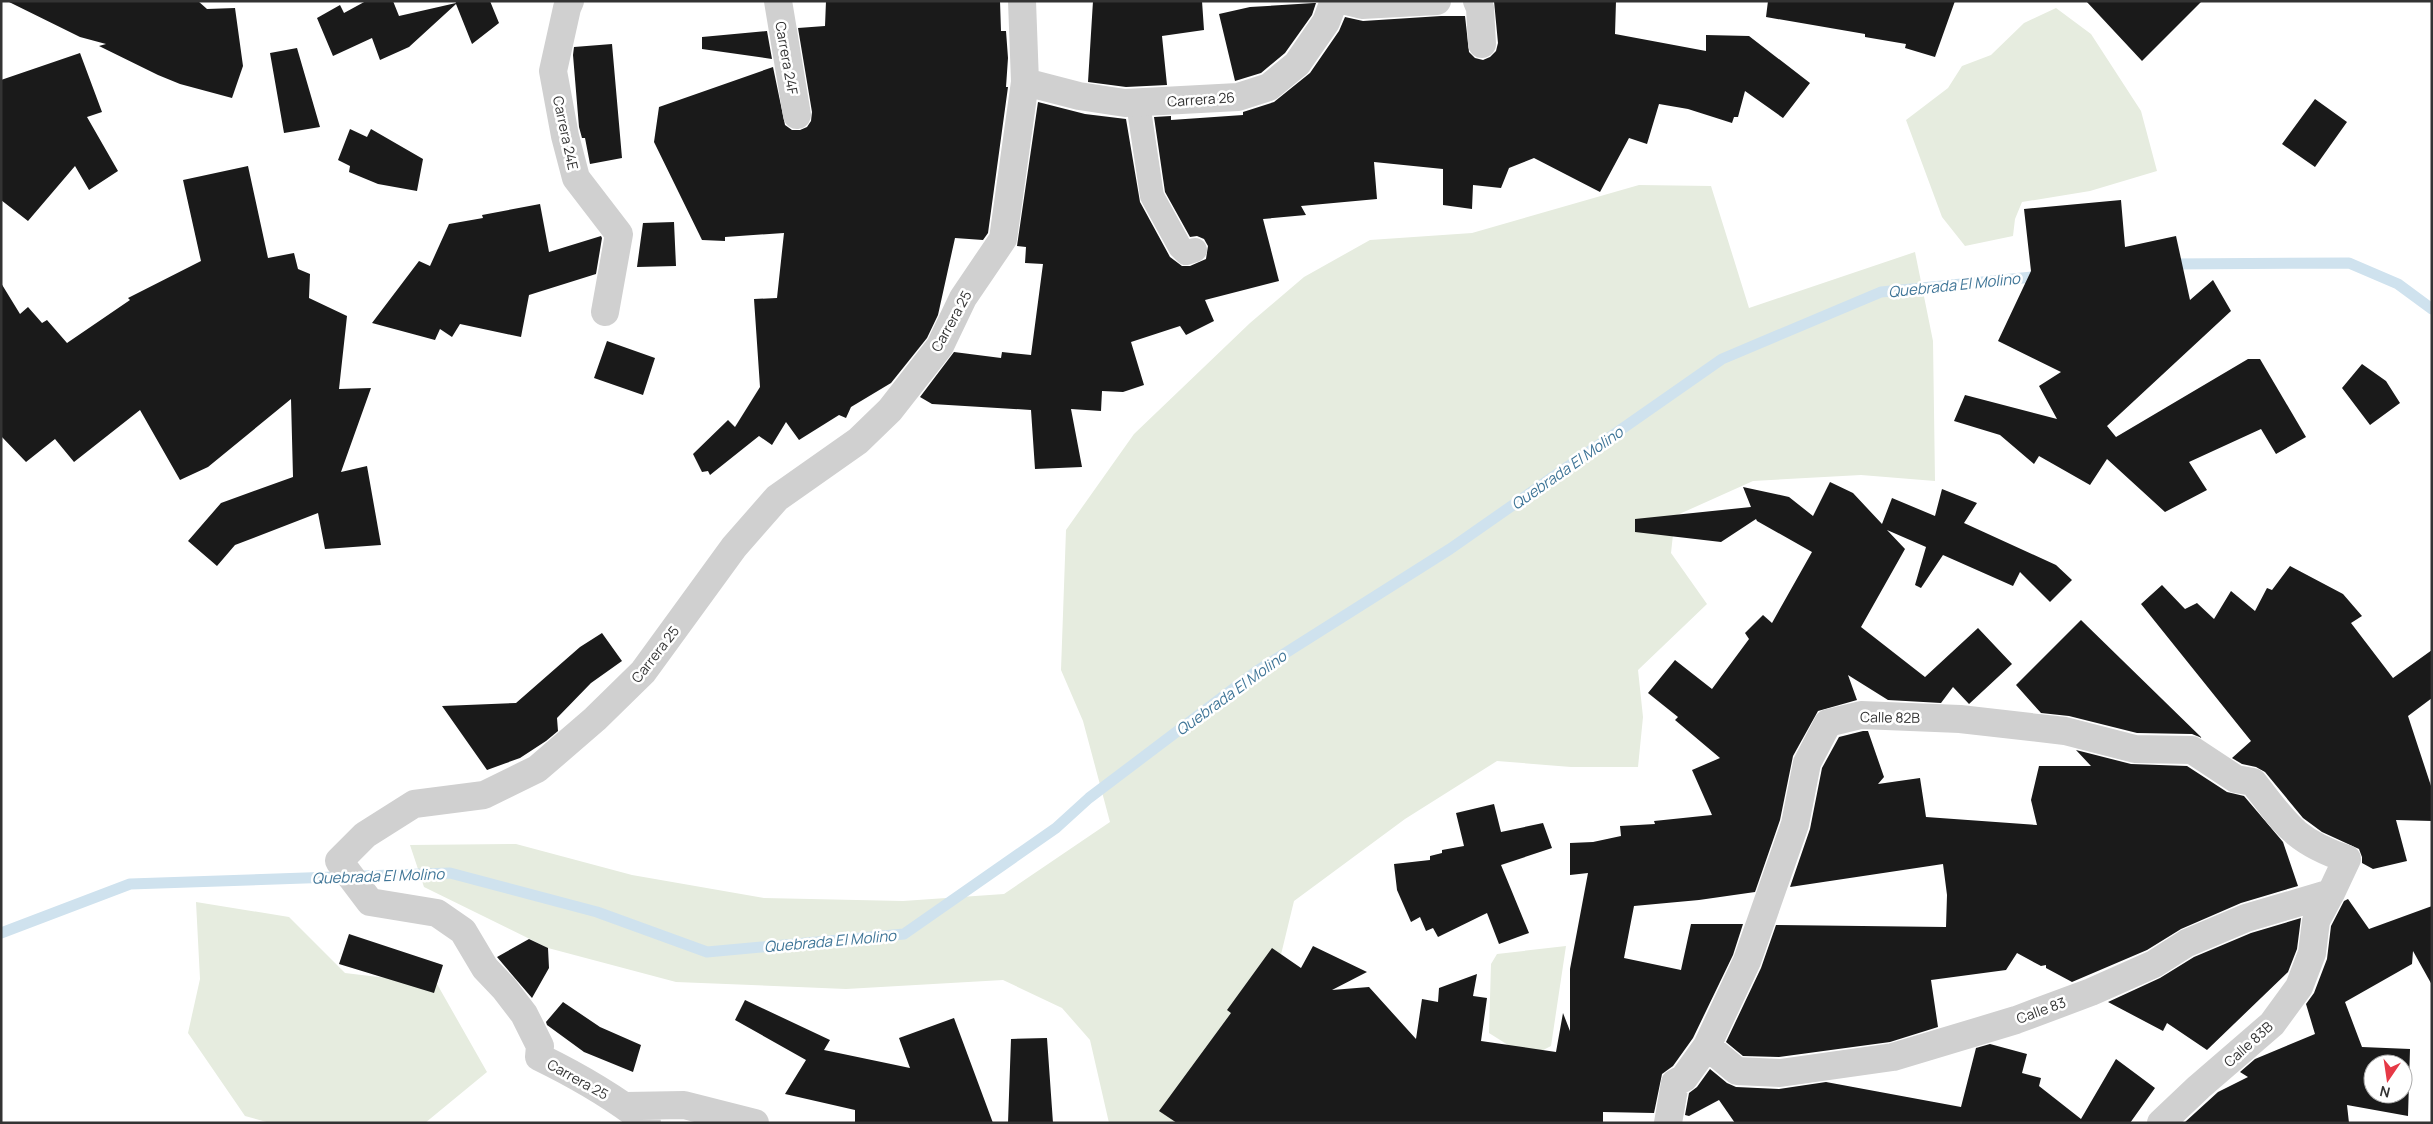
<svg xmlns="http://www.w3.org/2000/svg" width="2433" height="1124" font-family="Manrope,sans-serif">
<rect width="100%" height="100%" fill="#fff"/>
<!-- green -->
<path fill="#e6ecdf" d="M2056,8L2091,34L2141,111L2157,171L2090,191L2022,202L2015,219L2013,236L1965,246L1942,217L1906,120L1948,88L1962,66L1991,55L2024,23Z
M1639,185L1711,186L1749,308L1915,252L1933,341L1935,481L1861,475L1753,481L1675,516L1671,553L1707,604L1638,670L1643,717L1638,767H1571L1497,761L1405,819L1294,901L1240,1123H1109L1090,1040L1062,1008L1003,980L846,989L676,982L548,948L424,887L410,845L516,844L632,875L764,898L903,901L1004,894L1110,822L1083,721L1061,670L1066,530L1134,434L1250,323L1304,277L1370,240L1472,233Z
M196,902L289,917L345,973L437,984L487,1072L425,1123H270L245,1116L188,1033L200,979Z
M1566,946L1551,1046L1520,1062L1508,1045L1489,1033L1491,964L1497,954Z"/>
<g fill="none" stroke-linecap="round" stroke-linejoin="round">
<!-- stream -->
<path stroke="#cfe2ee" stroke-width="11" d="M2169,264L2349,263L2398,284L2432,309
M1,933L130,884L450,873L597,912L707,952L904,934L1056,828L1089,798L1257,671L1450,549L1722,359L1881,292L2043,276"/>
</g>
<!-- building -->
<path fill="#1a1a1a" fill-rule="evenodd" d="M7,1H198L207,9L235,8L243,66L232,98L180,84L158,75L99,46L106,44L80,37Z
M366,1H393L399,16L456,3L455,1H490L499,23L472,44L456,4L409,47L380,60L372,38L333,56L317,18L340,5L344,13Z
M826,1H1000L1001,31H1006L1008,58L1006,87H1008L988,233L983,240L955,238L938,315L927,338L891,383L851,407L846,418L839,415L799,440L786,422L772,445L759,436L710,475L708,471L702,472L693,454L728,420L735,427L760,387L754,299L777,298L784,233L725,237V241L702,240L654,142L659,107L773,67L785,125L792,130H800L807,127L811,121L812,112L798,28L825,26Z
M1093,1H1202L1204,30L1162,36L1167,85L1126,87L1088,82Z
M1494,1H1616L1615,34L1706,51V35L1749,36L1810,83L1783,118L1745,91L1738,117H1734L1732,123L1688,109L1659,104L1647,144L1629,138L1600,192L1534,158L1509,168L1501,188L1473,185L1472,209L1443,205V169L1374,162L1377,199L1301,206L1306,215L1263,219L1279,281L1205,300L1214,321L1186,335L1180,326L1131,342L1144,385L1123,392L1102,391L1101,411L1071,409L1082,467L1035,469L1031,410L932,404L920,397L954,352L1001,358L1002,352L1031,355L1043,264L1025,263L1026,247L1017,246L1038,102L1085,114L1126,119L1140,202L1170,257L1182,266H1190L1206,259L1208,246L1204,239L1197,236L1190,237L1165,192L1154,117L1171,116V120L1243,115V112L1274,102L1310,73L1339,31L1345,17L1363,21L1441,16H1465L1469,52L1475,58L1483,60L1490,57L1496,51L1498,43Z
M1768,1H1955L1935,57L1905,48L1906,44L1865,37V34L1766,17Z
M2086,1H2202L2142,61Z
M1314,3H1316L1312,15L1285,53L1261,73L1235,81L1219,14L1250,7Z
M767,31L772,59L702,49V37Z
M612,44L622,158L590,164L585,138H582L579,127L573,55L574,47Z
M297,48L320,127L284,133L270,53Z
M80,53L102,112L87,117L118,171L89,190L75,166L28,221L1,200V80Z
M2315,99L2347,122L2315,167L2282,144Z
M350,129L367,137L371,129L423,159L417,191L378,184L349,172L350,166L338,160Z
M248,166L268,258L294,253L298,269L310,274L309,298L347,316L339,389L371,388L341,472L367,466L381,545L325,549L318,513L235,545L217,566L188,541L221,503L293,477L291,399L208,467L180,480L140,410L74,462L55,439L26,462L1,436V283L20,314L28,307L42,323L47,320L67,343L130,300L128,298L201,261L183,180Z
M2121,200L2125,247L2176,236L2190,300L2213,280L2231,311L2107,426L2116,437L2248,359H2260L2306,437L2276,454L2261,429L2189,462L2207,490L2165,512L2107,459L2090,485L2039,456L2034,464L2000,435L1954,421L1965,395L2057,419L2039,386L2061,372L1998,341L2031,271L2024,209Z
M540,204L549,252L601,236L602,238L596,274L529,295L521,337L460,324L452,337L440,329L435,340L372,323L419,261L430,266L449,224L483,218L482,215Z
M674,222L676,266L637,267L643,223Z
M607,341L655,358L643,395L594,378Z
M2362,364L2386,381L2400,403L2370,425L2342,388Z
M1830,482L1853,493L1882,524L1892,498L1935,516L1942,489L1977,503L1964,523L2056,565L2072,580L2050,602L2020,572L2013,586L1943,555L1921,588L1915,585L1926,547L1887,530L1905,549L1861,627L1925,677L1978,628L2012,664L1969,704L1953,687L1941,703L1888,700L1848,675L1857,700L1818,711L1793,756L1780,820L1755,892L1699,900L1634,906L1624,958L1681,970L1691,924H1743L1733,955L1693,1038L1673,1066L1662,1074L1654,1113L1603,1112V1123H1177L1159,1111L1231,1013L1227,1010L1272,948L1301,968L1313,946L1367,972L1332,990L1369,987L1416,1039L1422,999L1438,1002L1439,988L1477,974L1473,996L1487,998L1481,1041L1556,1052L1563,1013L1570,1031V969L1588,873L1570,875V843L1593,842L1621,836L1620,826L1655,824L1654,821L1712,815L1692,770L1720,758L1675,720L1678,717L1648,693L1675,660L1712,689L1749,639L1745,633L1763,615L1772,623L1812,552L1757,521L1756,519L1721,542L1635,532V519L1751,507L1743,487L1789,497L1813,516Z
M2290,566L2343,594L2362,616L2351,623L2393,678L2432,650V698L2408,716L2432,789V821L2396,820L2407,861L2373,869L2362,863V857L2359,849L2322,832L2303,818L2265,772L2256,767L2242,764L2232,758L2251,741L2141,604L2162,585L2185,609L2197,603L2214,619L2231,591L2255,611L2267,588L2272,590Z
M2081,620L2202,738L2192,734L2137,733L2069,716L2041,713L2016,685Z
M602,633L622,661L591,683L557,718L558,731L546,741L520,758L487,770L442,706L516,703L580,647Z
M1863,731H1868L1884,777L1878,784L1920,778L1926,817L2037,825L2031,800L2039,766H2091L2076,750L2131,764L2187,766L2227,792L2244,796L2283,842L2298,886L2241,903L2181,929L2147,950L2072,982L2046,968V965L2041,966L2017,953L2006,970L1931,980L1938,1027L1890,1042L1779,1057L1743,1056L1726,1042L1761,968L1776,925L1946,927L1947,895L1943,864L1790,887L1810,829L1822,768L1839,737Z
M1494,804L1501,832L1543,823L1552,848L1501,865L1529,933L1499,944L1487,913L1438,937L1433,928L1426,931L1420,917L1411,922L1397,890L1394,864L1430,860V856L1442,853V850L1464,846L1456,813Z
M2348,899L2369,929L2432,906V985L2413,951L2412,964L2345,1002L2362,1047L2410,1049L2408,1116L2347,1105L2349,1123H2184L2218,1092L2248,1077L2240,1072L2255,1059L2315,1034L2306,1004L2314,993L2327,959L2331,926L2344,901ZM2373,1064H2403V1094H2373Z
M2301,918L2297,949L2288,972L2207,1050L2167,1023L2163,1031L2108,1002L2160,978L2194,957L2251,933Z
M349,934L443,965L434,993L339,964Z
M529,939L548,948L549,968L532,998L497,957Z
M745,1000L830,1040L824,1050L910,1068L899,1038L954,1018L993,1123H855V1110L785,1094L806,1060L735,1020Z
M563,1002L600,1027L641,1045L633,1072L584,1052L547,1025L546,1022Z
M1047,1038L1053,1123H1008L1011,1039Z
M1990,1044L2027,1054L2022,1073L2041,1078L2039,1086L2081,1119L2116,1059L2155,1088L2130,1123H1735L1719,1100L1689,1116L1685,1115L1689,1093L1697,1087L1710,1069L1727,1083L1736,1087L1779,1089L1826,1082L1961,1107L1976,1048Z"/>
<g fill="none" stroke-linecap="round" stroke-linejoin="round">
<!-- pedestrian -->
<path stroke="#d0d0d0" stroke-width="24" d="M1138,103L1152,196L1180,247L1186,253L1195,250"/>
<!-- minor -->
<path stroke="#d0d0d0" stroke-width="28" d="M570,1L567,8L553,71L565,136L576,178L619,234L605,312
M778,1L797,115
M1346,1L1362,5L1437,1
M1477,1L1480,8L1482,44
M1025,82L1079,96L1125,103L1238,97L1269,87L1297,64L1326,22L1334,1
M626,1106L684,1105L755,1123
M647,1123C613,1096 578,1076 539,1057L540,1046L524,1014L504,988L485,968L463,931L437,913L370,902L339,861L365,835L414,804L484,795L537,769L595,719L643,672L734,547L777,498L858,441L890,410L940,346L963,298L1003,239L1025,82L1022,1
M1668,1123L1675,1083L1684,1078L1707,1046L1747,961L1795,824L1807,763L1828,723L1861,715L1960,719L2065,731L2135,749L2192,750L2236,779L2253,782C2286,824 2294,841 2347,859L2331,893L2246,918L2187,943L2154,964L2091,992L2016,1020L1893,1057L1780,1073L1737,1071L1707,1046
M2161,1123L2199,1087L2272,1024L2299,987L2312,953L2316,921L2331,893"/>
</g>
<g text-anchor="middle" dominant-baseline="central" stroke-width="5" stroke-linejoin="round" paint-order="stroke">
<!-- street labels -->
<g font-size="14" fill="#333" stroke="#fff">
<text transform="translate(787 58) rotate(80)">Carrera 24F</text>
<text transform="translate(1201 99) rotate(-4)">Carrera 26</text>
<text transform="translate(566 133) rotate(78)">Carrera 24E</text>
<text transform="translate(951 321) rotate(-61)">Carrera 25</text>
<text transform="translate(655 654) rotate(-52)">Carrera 25</text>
<text transform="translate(1890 717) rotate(1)">Calle 82B</text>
<text transform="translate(2041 1010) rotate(-20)">Calle 83</text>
<text transform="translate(2248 1044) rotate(-42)">Calle 83B</text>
<text transform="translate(578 1079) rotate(29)">Carrera 25</text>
</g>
<!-- water labels -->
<g font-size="15" font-style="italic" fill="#3f7597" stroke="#fff">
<text transform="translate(1954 285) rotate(-6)">Quebrada El Molino</text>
<text transform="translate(1567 468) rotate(-35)">Quebrada El Molino</text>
<text transform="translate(1231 693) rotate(-36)">Quebrada El Molino</text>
<text transform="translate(378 876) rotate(-2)">Quebrada El Molino</text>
<text transform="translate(830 941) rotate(-5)">Quebrada El Molino</text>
</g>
</g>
<!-- border -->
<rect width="2433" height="1124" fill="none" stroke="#333333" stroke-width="5"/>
<!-- north arrow -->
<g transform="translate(2388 1079) rotate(193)"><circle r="24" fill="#ffffff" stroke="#adadad"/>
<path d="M0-4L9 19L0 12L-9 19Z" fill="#e63946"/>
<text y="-8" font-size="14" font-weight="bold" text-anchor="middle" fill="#333333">N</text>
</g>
</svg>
